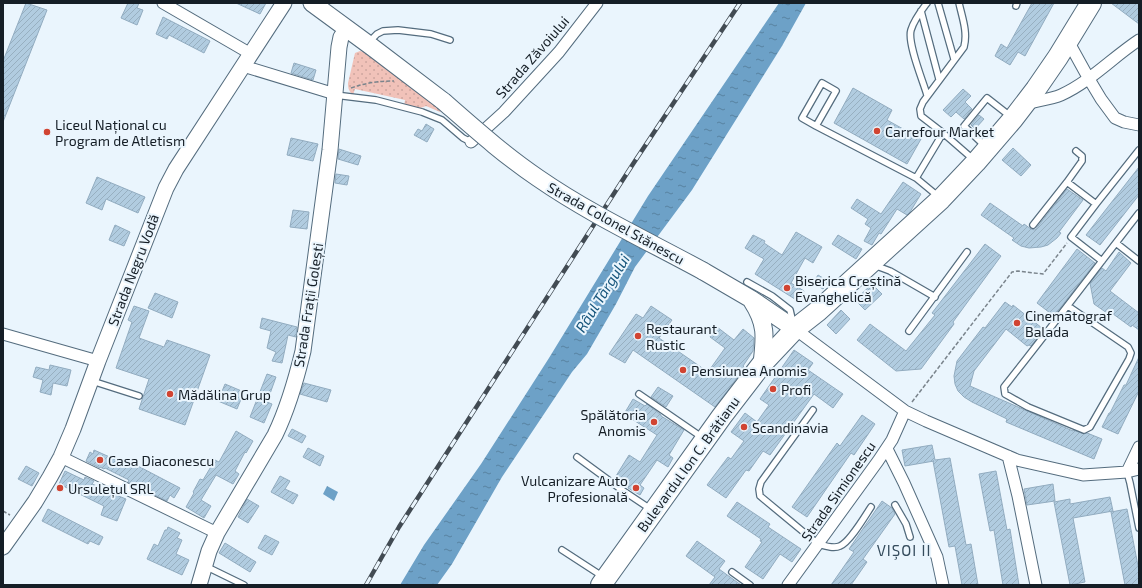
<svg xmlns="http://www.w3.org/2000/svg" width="1142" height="588" font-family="'Exo 2',sans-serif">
<defs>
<pattern id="park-dots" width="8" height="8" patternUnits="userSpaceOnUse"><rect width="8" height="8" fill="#f1c2b9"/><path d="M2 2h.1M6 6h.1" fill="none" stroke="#cea69f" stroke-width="1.8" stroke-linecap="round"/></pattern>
<pattern id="water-ripples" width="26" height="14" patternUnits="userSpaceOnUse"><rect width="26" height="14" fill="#6da1c7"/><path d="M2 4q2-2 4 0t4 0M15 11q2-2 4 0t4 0" fill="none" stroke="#5883a1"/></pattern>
<pattern id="building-hatch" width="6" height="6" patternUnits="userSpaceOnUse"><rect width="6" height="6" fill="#b1cce0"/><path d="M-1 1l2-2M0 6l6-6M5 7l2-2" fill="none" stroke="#97afc0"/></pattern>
</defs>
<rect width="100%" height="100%" fill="#eaf5fd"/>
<!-- park -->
<path fill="url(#park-dots)" d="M360,51L364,52L442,110L440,112L426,106L418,109L404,106L405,100L355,89L353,95C349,91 348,89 348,83L355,53Z"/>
<!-- water -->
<path fill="url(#water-ripples)" d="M779,3H806L782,46L692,190L635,267L616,304L587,354L572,372L502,477L452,564L437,585H400L424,545L481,464L549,358L648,196Z
M327,486L338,492L334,501L323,494Z"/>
<!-- building -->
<path fill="url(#building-hatch)" stroke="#92acc0" d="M26,3L47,10L3,122V61Z
M128,3H139L137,8L143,10L137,25L121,18Z
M236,3H266L260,14Z
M1032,3H1054L1025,56L1018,52L1010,65L995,56L1001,44L1007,48Z
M1111,3H1139V24Z
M163,17L210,41L204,53L169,35L167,39L156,34Z
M294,63L316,70L313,80L291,73Z
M853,88L892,110L887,120L921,139L907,164L834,123Z
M963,89L971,96L965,102L972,109L964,119L956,112L951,117L943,110Z
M979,115L984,119L975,129L971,125Z
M426,124L434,129L427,142L414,135L418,129L422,131Z
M291,138L318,144L313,161L287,155Z
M1013,148L1031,165L1021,176L1002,160Z
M339,149L361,156L358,165L338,159Z
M1139,167V195L1100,245L1086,235Z
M336,174L349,176L347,185L335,183Z
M97,177L145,197L138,213L106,199L102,210L86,203Z
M903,182L921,194L910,212L907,215L897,209L881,234L879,233L872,245L864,241L871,228L865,224L868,219L851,208L857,199L881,214Z
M1067,189L1083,200L1059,232L1061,233L1057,238L1048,245L1041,247L1029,248L1021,246L1012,240L1014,238L981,215L990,203L1023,226L1024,224L1031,229L1035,230Z
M293,210L309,212L307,229L290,227Z
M115,225L130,232L124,246L109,240Z
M796,232L822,247L813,263L805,258L791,283L804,291L798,301L755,274L764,259L745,248L753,235L765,241L764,243L782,255Z
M838,235L862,249L856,259L832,244Z
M985,244L1001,256L953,322L954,324L921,369L896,371L857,340L870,324L906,351L935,315L932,313Z
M1077,249L1095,263L1054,316L1037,303Z
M1119,252L1131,263L1110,291L1139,313V330L1132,325L1131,327L1109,311L1107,313L1094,304L1090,283L1102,268L1106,271Z
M818,275L828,281L823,289L813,283Z
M872,284L882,294L865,310L855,300Z
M155,293L178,302L172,318L148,308Z
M1005,302L1012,307L1013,305L1042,328L1040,330L1042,332L1031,346L1029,345L1027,346L1006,329L974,371L970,386L1073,431V430L1084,434L1087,433L1102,439L1094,459L1006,422L1007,419L972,402L964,397L958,391L955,384L954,376L957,361L983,327L985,328Z
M134,306L149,311L139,338L164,347L167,340L210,355L185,425L139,409L149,379L116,368L132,322L128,320Z
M651,306L672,320L659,338L708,372L725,348L710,337L717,327L734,340L743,329L754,338L753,351L743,366L744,367L732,385L715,407L633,350L625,363L609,354L636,314L643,318Z
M841,310L850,319L836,334L827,325Z
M262,318L297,327L296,337L288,335L282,363L272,361L276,352L267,348L271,331L260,328Z
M794,350L813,363L808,370L843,394L833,408L814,394L770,455L763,451L749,471L746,470L726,498L707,485L728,457L731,459L744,441L731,432L745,413L757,422L769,405L760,399Z
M1139,357V391L1118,434L1102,427L1109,413H1110L1124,385H1126Z
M50,365L71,370L67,386L53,383L51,395L40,392L43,380L33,377L36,367L49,370Z
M267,374L276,377L267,402L272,404L264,423L250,417Z
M304,383L331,390L327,402L300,394Z
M225,384L244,392L237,409L218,401Z
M658,387L673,396L666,407L651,397Z
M633,399L645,406L647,404L661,415V416L684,430L669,455L673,458L668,467L657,460L640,485L644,488L640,495L628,488L629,485L616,476L629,455L640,462L657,435L624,414Z
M862,415L875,424L854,455L851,453L807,517L792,507L837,443L840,446Z
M292,429L306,436L302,443L288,436Z
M236,431L253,441L246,453L245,452L235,471L239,474L233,484L216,475L201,500L211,506L204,518L186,507L194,493L193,492L200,479L203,480L215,460L219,462Z
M932,445L935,460L950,458L966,545L971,544L978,585H962L955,546L949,547L933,461H934L905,466L902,450Z
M308,448L324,456L320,466L303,457Z
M94,450L123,463L124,461L135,467L136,465L180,488L174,498L170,495L167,501L128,482L129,480L105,468L104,469L100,467V468L86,461L90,452L93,454Z
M26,466L39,473L32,486L18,479Z
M65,471L84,480L85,477L94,481L92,484L102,488L101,489L126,499L117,521L101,515L104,506L59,484Z
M996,471L1007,530L1010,529L1019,585H1003L994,530L990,531L979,474Z
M280,476L290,481L285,489L298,495L293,504L271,492Z
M1053,484L1055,501L1027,505L1024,489Z
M1110,497L1113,511L1073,518L1085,582L1070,585L1054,502L1070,499V504Z
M247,499L259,506L248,523L238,517Z
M882,501L892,508L895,514L863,559L867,562L851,585H831L854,552L849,549Z
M737,502L770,524L768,527L801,549L792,562L780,554L763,579L745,567L762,542L760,541L761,539L727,516Z
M48,509L103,537L99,545L90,541L88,544L42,521Z
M1127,509L1139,571V585H1125L1111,512Z
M168,527L180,533L177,538L182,540L176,554L189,560L182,575L147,559L154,544L158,546L165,530H167Z
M265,535L279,542L272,555L258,548Z
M697,541L725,561L719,569L741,585H709L715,577L686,556Z
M225,543L256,562L250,572L219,553Z"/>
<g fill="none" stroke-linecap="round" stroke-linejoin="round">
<!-- lane casing -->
<g stroke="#546c7e" stroke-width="8">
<path id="lane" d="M927,3C921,11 914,20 911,30C907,43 923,81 927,95
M938,3L954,59
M959,3C962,17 968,32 964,47L923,102L920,109L921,116L943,133L974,160
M1016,6L1017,3
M921,11L939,79
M368,43L377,34L383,31L398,30L431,34L450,40
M335,95L376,100L422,112L442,120L463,138L471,142
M816,126L836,91L822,83L802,118L816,126L916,178L939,197
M985,146L964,126L987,98L1010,116
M916,178L943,133
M1067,182L1082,161V156L1076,151
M1096,204L1139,150
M1033,225L1067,182L1096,204L1071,237L1102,261
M1116,243L1139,261
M874,265L890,271L935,297
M747,282L772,296L790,310L793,323
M1068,306L1128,347L1131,353L1129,359L1090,427L1084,430L1028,407L1005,394L1004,387C1050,329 1094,271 1139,213
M909,331L967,252
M92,381L139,396
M639,394L703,438
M813,410L761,482L759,489L760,496L818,544C825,546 834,549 840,546C850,542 865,516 871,507
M577,457L622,490L652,510
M1127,472L1130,483L1139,528
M895,505L906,524L910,537
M562,550L602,576
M205,566L244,585
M732,572L750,585"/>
</g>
<!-- street casing -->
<g stroke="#546c7e" stroke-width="13">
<path id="street" d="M163,3L251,54
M1068,41L1089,79L1101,99L1115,118L1124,122L1139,125
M243,66L335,94
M1025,104C1036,101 1052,99 1061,95C1090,82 1113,57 1139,40
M471,142L504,112L559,52L597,3
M795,329L905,411L926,421L1017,460L1083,475L1127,472L1139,469
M3,334L98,361
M887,449L904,483L937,557L943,585
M1008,456L1018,496L1036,585
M61,457L217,533
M1127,472L1139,447
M788,585L878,461L892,440L905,411"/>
</g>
<!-- secondary casing -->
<g stroke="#546c7e" stroke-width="17">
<path id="secondary" d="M3,547L35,502L50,477L61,457L73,429L98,361L166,188L176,169L284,3
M199,585L209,551L217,533L275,435C288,408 296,380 303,351L330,150L339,47L341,37L347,29"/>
</g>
<!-- primary casing -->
<g stroke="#546c7e" stroke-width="19">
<path id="primary" d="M312,3L372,47L443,101
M703,271L751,299L795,329
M752,301C767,324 765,337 762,364"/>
</g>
<!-- highway casing -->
<g stroke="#546c7e" stroke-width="22">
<path id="highway" d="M601,585L722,416L762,364L795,329L818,311L941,199L976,162L1013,119L1036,89L1058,57L1091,3"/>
</g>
<!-- path -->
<path stroke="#7a848c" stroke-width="1.5" stroke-dasharray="4 2" stroke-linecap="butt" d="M351,88C365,83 379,81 394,81
M912,402L1012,272L1018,271L1043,274L1067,243
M3,511L10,515"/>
<!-- lane -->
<use href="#lane" stroke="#fff" stroke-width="5.5"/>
<!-- street -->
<use href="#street" stroke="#fff" stroke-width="11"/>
<!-- secondary -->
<use href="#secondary" stroke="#fff" stroke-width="15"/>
<!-- primary -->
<use href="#primary" stroke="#fff" stroke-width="17"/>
<!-- highway -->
<use href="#highway" stroke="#fff" stroke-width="20"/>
<!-- rail casing -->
<g stroke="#424b53" stroke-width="4.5">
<path id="rail" d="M366,585L399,527L633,164L740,3"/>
</g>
<!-- rail -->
<use href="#rail" stroke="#eaf5fd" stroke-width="3" stroke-dasharray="9" stroke-linecap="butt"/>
<!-- primary-bridge casing -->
<g stroke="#546c7e" stroke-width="19" stroke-linecap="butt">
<path id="primary-bridge" d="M443,101C474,128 504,155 538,178C590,214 648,241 703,271"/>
</g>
<!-- primary-bridge -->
<use href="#primary-bridge" stroke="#fff" stroke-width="17"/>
</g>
<!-- markers -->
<g fill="#d14432" stroke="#eaf5fd" stroke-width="1.5">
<circle cx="877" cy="131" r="4"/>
<circle cx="47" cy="132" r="4"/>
<circle cx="787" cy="288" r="4"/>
<circle cx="1017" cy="323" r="4"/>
<circle cx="638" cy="336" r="4"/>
<circle cx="683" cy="370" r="4"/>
<circle cx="773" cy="389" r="4"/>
<circle cx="170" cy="394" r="4"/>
<circle cx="654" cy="422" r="4"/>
<circle cx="744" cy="427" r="4"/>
<circle cx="100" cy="460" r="4"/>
<circle cx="60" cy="488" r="4"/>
<circle cx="636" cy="488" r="4"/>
</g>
<g text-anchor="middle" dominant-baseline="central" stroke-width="4" stroke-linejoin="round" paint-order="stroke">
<!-- street labels -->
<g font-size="14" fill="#151e26" stroke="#eaf5fd">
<text transform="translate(532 57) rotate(-49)">Strada Zăvoiului</text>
<text transform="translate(616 223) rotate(29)">Strada Colonel Stănescu</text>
<text transform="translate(133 270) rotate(-69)">Strada Negru Vodă</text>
<text transform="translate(308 305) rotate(-81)">Strada Frații Golești</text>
<text transform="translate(688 464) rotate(-54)">Bulevardul Ion C. Brătianu</text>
<text transform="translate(838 491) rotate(-55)">Strada Simionescu</text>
</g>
<!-- poi labels -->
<g font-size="14" fill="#151e26" stroke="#eaf5fd" text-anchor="start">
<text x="55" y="124">Liceul Național cu<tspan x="55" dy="16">Program de Atletism</tspan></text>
<text x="885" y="131">Carrefour Market</text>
<text x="795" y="280">Biserica Creștină<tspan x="795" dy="16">Evanghelică</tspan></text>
<text x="1025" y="315">Cinematograf<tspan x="1025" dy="16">Balada</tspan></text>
<text x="646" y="328">Restaurant<tspan x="646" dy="16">Rustic</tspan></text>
<text x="691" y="370">Pensiunea Anomis</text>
<text x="781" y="389">Profi</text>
<text x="178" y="394">Mădălina Grup</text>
<text x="646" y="414" text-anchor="end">Spălătoria<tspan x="646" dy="16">Anomis</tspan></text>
<text x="752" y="427">Scandinavia</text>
<text x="108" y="460">Casa Diaconescu</text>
<text x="628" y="480" text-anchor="end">Vulcanizare Auto<tspan x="628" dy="16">Profesională</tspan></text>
<text x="68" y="488">Ursulețul SRL</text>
</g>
<!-- water labels -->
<g font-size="15" font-style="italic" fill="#19577d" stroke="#eaf5fd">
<text transform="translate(602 293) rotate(-58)">Râul Târgului</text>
</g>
<!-- neighbourhood labels -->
<g font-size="15" letter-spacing="1" fill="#354c5d" stroke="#eaf5fd">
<text x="904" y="550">VIŞOI II</text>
</g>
</g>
<!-- border -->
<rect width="1142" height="588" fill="none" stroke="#151e26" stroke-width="8"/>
</svg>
